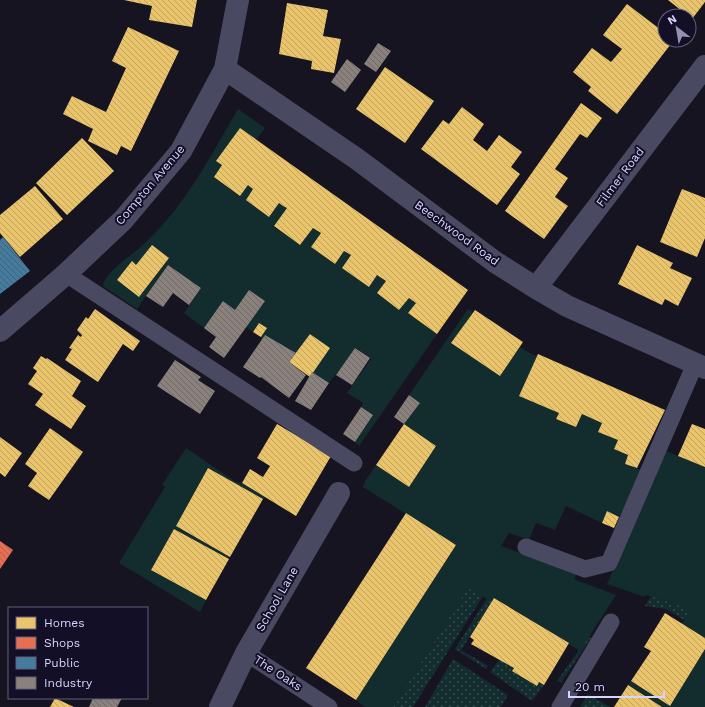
<svg xmlns="http://www.w3.org/2000/svg" width="705" height="707" viewBox="0 0 705 707" font-family="'Work Sans',sans-serif">
<defs>
<pattern id="grass-dots" width="8" height="8" patternUnits="userSpaceOnUse"><rect width="8" height="8" fill="#132c2d"/><path d="M2 2h.1M6 6h.1" fill="none" stroke="#354a4c" stroke-width="1.8" stroke-linecap="round"/></pattern>
<pattern id="homes-back-hatch" width="6" height="6" patternUnits="userSpaceOnUse"><rect width="6" height="6" fill="#e9c46a"/><path d="M-1 5l2 2M0 0l6 6M5-1l2 2" fill="none" stroke="#bfa362"/></pattern>
<pattern id="shops-back-hatch" width="6" height="6" patternUnits="userSpaceOnUse"><rect width="6" height="6" fill="#e76f51"/><path d="M-1 5l2 2M0 0l6 6M5-1l2 2" fill="none" stroke="#b56150"/></pattern>
<pattern id="public-back-hatch" width="6" height="6" patternUnits="userSpaceOnUse"><rect width="6" height="6" fill="#457b9d"/><path d="M-1 5l2 2M0 0l6 6M5-1l2 2" fill="none" stroke="#43637d"/></pattern>
<pattern id="industry-back-hatch" width="6" height="6" patternUnits="userSpaceOnUse"><rect width="6" height="6" fill="#8a817c"/><path d="M-1 5l2 2M0 0l6 6M5-1l2 2" fill="none" stroke="#706a6b"/></pattern>
</defs>
<rect width="100%" height="100%" fill="#161421"/>
<path fill="url(#grass-dots)" d="M468,587L483,596L413,707H393Z
M651,596L691,609L684,620L666,609L645,606Z
M487,598L492,602L461,650L488,666L486,669L455,649Z
M588,637L591,638L561,683L557,681Z
M453,659L508,695L501,707H425Z
M500,659L537,686L539,682L544,685L532,701L490,672Z
M588,694L610,707H580Z"/>
<path fill="#132c2d" d="M238,109L265,128L256,140L222,165L214,177L239,196L248,185L253,189L246,200L269,216L279,203L287,208L274,227L300,245L313,228L321,233L311,247L334,264L344,251L351,255L342,268L369,286L377,275L386,281L377,293L399,310L409,298L416,303L408,313L437,334L359,446L355,442L373,415L361,407L363,403L347,393L371,359L356,348L329,383L312,372L329,348L310,334L296,353L284,345L282,347L262,339L261,337L267,328L259,323L253,332L246,327L235,310L223,302L204,328L184,313L201,288L168,265L137,309L103,286C104,272 134,254 144,244C185,206 210,157 238,109Z
M468,309L473,312L452,344L500,376L520,347L535,356L538,354L519,396L559,413L556,419L576,427L582,414L602,423L598,432L618,440L614,449L628,455L625,464L641,470L619,517L607,511L602,523L566,506L555,530L536,523L529,540L509,533L501,546L577,573L574,579L616,595L580,651L495,598L492,602L468,588L393,707H365L356,700L456,545L363,487L365,481L376,465L409,487L436,446L404,424L420,403L409,395Z
M186,448L236,482L242,483L265,497L263,499L208,468L176,526L230,557L229,559L174,529L151,569L206,600L200,612L119,563L165,487L162,485Z
M666,451L705,467V638L682,624L690,609L651,596L645,595V597L607,584Z
M705,649V707H662L628,685L631,681L670,706Z"/>
<path fill="url(#homes-back-hatch)" d="M124,0H197L192,27L149,20L152,6Z
M668,0H705V2L692,19Z
M287,3L328,10L323,36L341,39L334,73L311,69L312,61L279,54Z
M627,4L665,33V40H674L617,114L588,91L591,87L573,72L592,48L611,62L622,49L603,35Z
M128,27L179,51L131,151L121,146L117,155L88,141L93,129L63,114L72,96L106,112L126,68L112,61Z
M385,67L434,101L405,143L356,109Z
M581,103L602,118L587,138L580,134L555,169L568,178L555,197L568,206L544,239L505,211Z
M462,107L484,124L473,140L487,151L499,135L522,152L511,167L520,174L497,205L421,149L443,120L449,124Z
M240,128L468,290L437,334L408,313L416,303L409,298L399,310L377,293L386,281L377,275L369,287L342,268L351,255L344,251L335,264L311,247L321,233L313,228L300,245L274,226L287,208L283,206L279,203L269,217L246,200L253,189L249,186L248,185L240,196L214,177L222,165L216,161Z
M82,138L114,171L67,215L36,183Z
M35,186L63,219L20,257L0,233V215Z
M682,189L705,198V238L697,257L660,242Z
M152,245L169,258L139,297L117,280L132,261L136,265Z
M637,245L673,263L670,268L692,278L678,306L665,299L662,305L618,284Z
M95,309L140,341L133,351L123,344L98,382L65,360L72,349L69,348L78,335L81,337L82,335L77,330L86,317L88,319Z
M475,310L523,342L500,376L451,343Z
M259,323L267,328L261,337L253,332Z
M310,334L330,348L310,377L289,362Z
M538,354L665,410L637,468L625,464L628,455L614,449L618,440L598,432L602,423L582,414L576,427L556,419L559,413L519,396Z
M41,356L46,359L47,358L81,381L72,396L86,406L71,429L35,405L43,394L28,384L37,371L33,368Z
M277,424L331,456L296,516L242,483L250,469L263,477L270,466L257,458Z
M404,424L436,446L409,487L376,465Z
M692,424L705,429V467L678,456Z
M50,428L83,452L49,500L28,486L37,473L25,464Z
M0,437L22,453L5,477L0,473Z
M208,468L263,499L230,557L176,526Z
M607,511L619,517L614,528L602,523Z
M406,513L456,545L356,700L306,668Z
M174,529L229,559L206,600L151,570Z
M494,598L569,643L544,685L539,682L537,686L512,671L514,668L471,644L474,640L470,637Z
M665,613L705,638V649L670,706L631,681L651,651L644,647Z
M628,685L662,707H614Z
M55,698L74,707H50Z"/>
<path fill="url(#shops-back-hatch)" d="M0,541L13,550L0,569Z"/>
<path fill="url(#public-back-hatch)" d="M3,237L30,271L0,294V240Z"/>
<path fill="url(#industry-back-hatch)" d="M378,43L391,51L376,72L364,64Z
M347,59L361,70L345,92L331,82Z
M168,265L201,288L189,305L173,293L163,307L146,296Z
M249,290L265,301L224,358L209,347L216,337L204,328L223,301L235,310Z
M265,335L296,353L289,362L306,375L289,398L261,377L260,378L243,367Z
M355,348L370,358L352,385L336,375Z
M175,360L201,377L198,380L215,391L200,414L157,386Z
M312,372L329,383L311,410L295,401Z
M409,395L420,403L404,424L394,417Z
M361,407L373,415L355,442L343,434Z
M93,698H122L117,707H89Z"/>
<g fill="none" stroke-linecap="round" stroke-linejoin="round">
<path stroke="#4a4962" stroke-width="17" d="M66,274L354,463
M526,547L585,569L609,563L695,364
M246,653L329,707
M560,707L611,622"/>
<path stroke="#4a4962" stroke-width="22" d="M225,69L357,159L495,262L536,288L567,306L705,368
M536,288L705,66
M0,331L66,274L123,220L181,151L225,69L238,0
M220,707L246,653L339,493"/>
</g>
<g text-anchor="middle" stroke-width="4" stroke-linejoin="round" paint-order="stroke">
<g font-size="12" fill="#d9d4ff" stroke="#130f26">
<text transform="translate(620 177) rotate(-53)" y="4">Filmer Road</text>
<text transform="translate(150 185) rotate(-50)" y="4">Compton Avenue</text>
<text transform="translate(457 233) rotate(36)" y="4">Beechwood Road</text>
<text transform="translate(277 599) rotate(-60)" y="4">School Lane</text>
<text transform="translate(278 673) rotate(33)" y="4">The Oaks</text>
</g>
</g>
<rect x="8" y="607" width="140" height="92" fill="#130f26" stroke="#625e7d"/>
<rect x="16" y="617" width="20" height="12" fill="#e9c46a" stroke="#625e7d"/>
<text x="44" y="627" font-size="12" fill="#d9d4ff">Homes</text>
<rect x="16" y="637" width="20" height="12" fill="#e76f51" stroke="#625e7d"/>
<text x="44" y="647" font-size="12" fill="#d9d4ff">Shops</text>
<rect x="16" y="657" width="20" height="12" fill="#457b9d" stroke="#625e7d"/>
<text x="44" y="667" font-size="12" fill="#d9d4ff">Public</text>
<rect x="16" y="677" width="20" height="12" fill="#8a817c" stroke="#625e7d"/>
<text x="44" y="687" font-size="12" fill="#d9d4ff">Industry</text>
<g transform="translate(677 28) rotate(329)"><circle r="19" fill="#130f26" stroke="#625e7d"/>
<path d="M0-3L7 15L0 10L-7 15Z" fill="#9591b1"/>
<text y="-6" font-size="11" font-weight="bold" text-anchor="middle" fill="#d9d4ff">N</text>
</g>
<path d="M569 691v6h95v-6" fill="none" stroke="#d9d4ff" stroke-width="2"/>
<text x="575" y="691" font-size="12" fill="#d9d4ff" stroke="#130f26" stroke-width="3" paint-order="stroke">20 m</text>
</svg>
